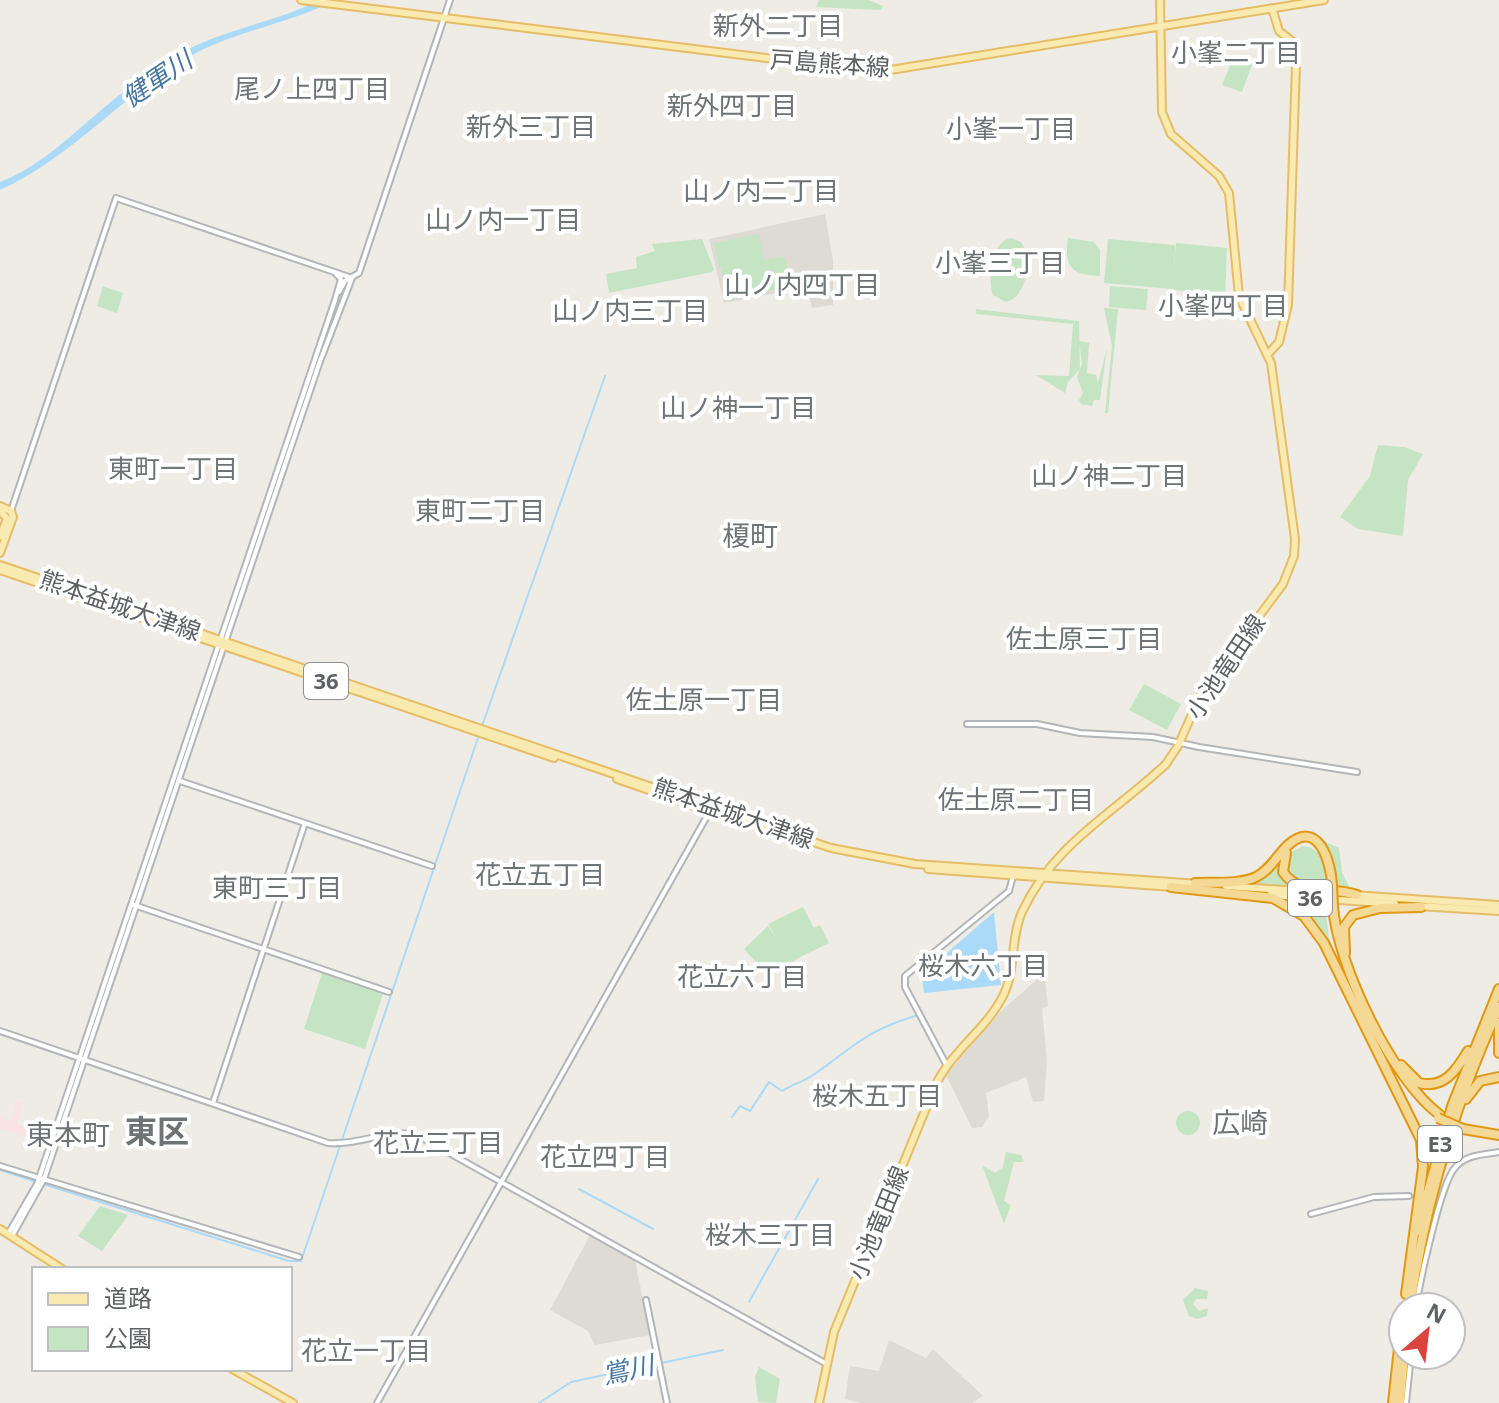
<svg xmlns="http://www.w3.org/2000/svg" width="1499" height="1403" viewBox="0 0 1499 1403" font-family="'Open Sans','Noto Sans JP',sans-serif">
<rect width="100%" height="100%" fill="#eeece5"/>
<path fill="#dedbd4" d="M825,214L833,260V305L812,308L810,299L793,300L792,290L724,303L709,239Z
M1041,976L1045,979L1048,1006L1042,1009L1047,1061L1044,1101L1033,1102L1026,1077L986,1093L989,1117L982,1127L972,1128L946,1075L1000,1012Z
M590,1235L635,1260L650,1335L595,1345L588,1331L550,1310Z
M889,1340L926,1358L933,1349L983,1396L972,1403H861L845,1399L850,1366L879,1371Z"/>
<path fill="#f9e4e3" d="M17,1101L24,1103L17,1124L32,1129L29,1138L0,1128V1117L10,1120Z"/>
<path fill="#c5e4c4" d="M819,0H869L883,6L881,10L816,7Z
M1233,58L1254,59L1242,92L1222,85Z
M759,234L764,260L784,256L792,285L728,301L721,269L738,265L719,268L714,243Z
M1011,238L1021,242C1033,257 1027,298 1006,302L993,295C987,277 991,242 1011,238Z
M1068,238L1094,242L1100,250V276C1071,275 1064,267 1068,238Z
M702,239L714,269L712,272L609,293L606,274L637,268L636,257L655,251L652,244Z
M1108,239L1175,245L1174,268L1176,243L1227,248L1225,300L1172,289L1104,283Z
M103,286L123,293L117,313L97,306Z
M1110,286L1148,289L1146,310L1109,307Z
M1104,308L1118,309L1108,413H1105L1112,346Z
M976,309L1079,321L1080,369L1068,382L1065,393L1036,375L1069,376L1073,324L976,314Z
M1079,341L1089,343L1087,373L1096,375L1098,383L1107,348L1100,400H1094L1092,406L1081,404L1079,400L1083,393L1077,377L1082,364Z
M1378,445L1404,447L1423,454L1408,480L1403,536L1358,529L1340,517L1370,476Z
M1144,684L1181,704L1167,730L1129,710Z
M1314,837L1339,848L1342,872L1350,889L1334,888C1334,866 1334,850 1314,837Z
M1303,846C1325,849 1324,868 1325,887C1300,885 1282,881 1289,853Z
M1284,852L1281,863L1294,888L1247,884Z
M1276,897L1324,900L1329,937L1338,965L1305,914Z
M803,907L814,928L820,925L829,943L798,958L782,970L775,962L765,972L744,949L768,926L778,941L768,924Z
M322,973L383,994L365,1049L304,1029Z
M1176 1123a12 12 0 1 1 24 0a12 12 0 1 1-24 0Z
M1006,1152L1021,1155L1024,1162H1014L1004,1201L1011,1205L1004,1224L982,1165L995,1173L1003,1167Z
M100,1206L128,1215L102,1251L78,1236Z
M1195,1288L1208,1291L1207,1299H1196L1193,1304L1199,1311L1208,1308L1207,1316L1197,1319L1189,1316L1183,1300Z
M759,1367L780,1379L776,1403L758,1402L755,1377Z"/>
<path fill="#abdaf8" d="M320,0H336C289,24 234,31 189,57C121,96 71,158 0,190V182C39,167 68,138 99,112C123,91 150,71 178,55C222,29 274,23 320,0Z
M994,912L1001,985L924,993L922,979L926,971Z"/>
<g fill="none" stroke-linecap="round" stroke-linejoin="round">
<path stroke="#abdaf8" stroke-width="2" d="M482,726L605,376
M732,1117L740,1106L750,1111L769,1082L782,1091C793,1084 806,1081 816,1073C854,1046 868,1030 915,1016
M0,1170L37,1182
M43,1184L289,1261H301L479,735
M579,1189L653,1229
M749,1302L818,1179
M539,1403L571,1382L723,1350"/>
<defs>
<path id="minor" d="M339,292L345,281L359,273L450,0
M11,511L116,198L352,278
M967,724H1037L1080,733L1153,737L1199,747L1357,772
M180,781L432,866
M134,905L389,992
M0,1031L328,1143C357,1146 390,1128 417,1135L825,1363
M946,1064L905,987V976L1009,891L1013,876
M213,1103L305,823
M0,1166L299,1257
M1311,1214L1374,1197L1409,1196
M8,1234L37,1184L335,300L341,279L336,274
M12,1236L44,1179L319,364L352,278
M646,1300L667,1403
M1416,1307C1420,1281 1440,1187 1454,1169C1465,1154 1483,1155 1499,1152
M377,1403L711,809
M1406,1403L1411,1355"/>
<path id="major" d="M301,0L878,72L1324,0
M1267,355L1279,342L1288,305L1296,64L1293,42L1279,31L1272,8
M0,506L11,511L13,517L0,553
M0,510L7,519L0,536
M0,565L831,848L915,864L1199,884
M0,570L554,758
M617,779L712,812
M928,869L1172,887
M1226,886L1311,892
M1270,895L1395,904
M1354,895L1499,905
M1418,906L1499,911
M0,1229L62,1269
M232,1369L293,1403
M819,1403L834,1332L936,1084C954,1049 987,1028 1003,996C1016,971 1010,939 1022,912C1054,843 1113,814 1166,764L1178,746L1201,694L1283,584L1294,556L1295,539L1271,363L1239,296L1229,193L1219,176L1171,134L1162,112L1160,0"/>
<path id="highway" d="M1286,853L1283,872C1300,897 1332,886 1357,895
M1195,883C1213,882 1239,885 1256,877C1270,870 1276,857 1287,846C1318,817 1331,862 1332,885
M1171,887L1273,898L1304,916L1324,943L1421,1140L1423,1167L1406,1294
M1333,906C1337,965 1393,1081 1440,1115
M1345,953L1344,927L1353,915L1380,908L1421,907
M1499,1023V1053
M1401,1065L1419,1083C1444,1089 1456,1071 1468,1051
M1466,1099L1480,1081L1499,1077
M1463,1129L1499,1135
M1417,1231L1452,1106L1499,989
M1410,1307C1425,1204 1456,1101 1499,1007
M1393,1403L1403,1311
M1400,1403L1404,1355"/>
</defs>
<use href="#minor" stroke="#b2b6b9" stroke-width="8"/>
<use href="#major" stroke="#e6bd66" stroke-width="10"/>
<use href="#highway" stroke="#e19813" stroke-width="12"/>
<use href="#minor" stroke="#fff" stroke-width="4"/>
<use href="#major" stroke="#f8eab0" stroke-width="6"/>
<use href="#highway" stroke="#f4d896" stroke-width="8"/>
<defs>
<path id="highway-bridge" d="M1332,885L1333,906
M1438,1118L1463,1129"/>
</defs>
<use href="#highway-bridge" stroke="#e19813" stroke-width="12" stroke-linecap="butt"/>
<use href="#highway-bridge" stroke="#f4d896" stroke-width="8"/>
</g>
<g text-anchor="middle" stroke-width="8" stroke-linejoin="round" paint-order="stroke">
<g fill="#fff" stroke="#8e9092" stroke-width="2">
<rect x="304" y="663" width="44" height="36" rx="6"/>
<rect x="1288" y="880" width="44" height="36" rx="6"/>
<rect x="1418" y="1126" width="44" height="36" rx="6"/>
</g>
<g font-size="22" font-weight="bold" fill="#5d6164">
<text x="326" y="689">36</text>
<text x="1310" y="906">36</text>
<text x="1440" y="1152">E3</text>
</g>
<g font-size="24" fill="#5d6164" stroke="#fff">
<text transform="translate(830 64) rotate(4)" y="8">戸島熊本線</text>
<text transform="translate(120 606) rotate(19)" y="8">熊本益城大津線</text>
<text transform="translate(1226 667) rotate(-56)" y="8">小池竜田線</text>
<text transform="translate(733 814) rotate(19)" y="8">熊本益城大津線</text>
<text transform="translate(879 1223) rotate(-68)" y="8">小池竜田線</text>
</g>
<g font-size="26" fill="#6e7376" stroke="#fff">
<text x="778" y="35">新外二丁目</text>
<text x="1236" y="62">小峯二丁目</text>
<text x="312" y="98">尾ノ上四丁目</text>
<text x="732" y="115">新外四丁目</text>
<text x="531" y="136">新外三丁目</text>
<text x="1011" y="138">小峯一丁目</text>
<text x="761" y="200">山ノ内二丁目</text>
<text x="503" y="229">山ノ内一丁目</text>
<text x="1000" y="272">小峯三丁目</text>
<text x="802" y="294">山ノ内四丁目</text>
<text x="1223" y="315">小峯四丁目</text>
<text x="630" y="320">山ノ内三丁目</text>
<text x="738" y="417">山ノ神一丁目</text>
<text x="173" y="478">東町一丁目</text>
<text x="1109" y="485">山ノ神二丁目</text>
<text x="480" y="520">東町二丁目</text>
<text x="1084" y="648">佐土原三丁目</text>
<text x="704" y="709">佐土原一丁目</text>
<text x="1016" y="809">佐土原二丁目</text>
<text x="540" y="884">花立五丁目</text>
<text x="277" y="897">東町三丁目</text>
<text x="983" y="975">桜木六丁目</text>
<text x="742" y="986">花立六丁目</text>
<text x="877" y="1105">桜木五丁目</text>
<text x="438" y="1152">花立三丁目</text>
<text x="605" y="1166">花立四丁目</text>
<text x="770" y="1244">桜木三丁目</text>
<text x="366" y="1360">花立一丁目</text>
</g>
<g font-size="26" font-style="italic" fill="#4676a1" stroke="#fff">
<text transform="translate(157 79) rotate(-34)" y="9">健軍川</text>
<text transform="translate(628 1370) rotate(-12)" y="9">鴬川</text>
</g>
<g font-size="28" fill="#6e7376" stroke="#fff">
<text x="750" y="546">榎町</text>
<text x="1240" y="1133">広崎</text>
<text x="68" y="1145">東本町</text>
</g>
<g font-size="32" font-weight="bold" fill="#6e7376" stroke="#fff">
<text x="157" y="1143">東区</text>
</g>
</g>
<rect x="32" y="1267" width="260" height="104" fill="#ffffff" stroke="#bec0c1" stroke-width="2"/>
<rect x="48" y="1293" width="40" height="12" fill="#f8eab0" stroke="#bec0c1" stroke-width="2"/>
<text x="104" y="1307" font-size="24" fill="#5d6164">道路</text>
<rect x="48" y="1327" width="40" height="24" fill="#c5e4c4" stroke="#bec0c1" stroke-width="2"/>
<text x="104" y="1347" font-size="24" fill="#5d6164">公園</text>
<g transform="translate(1427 1331) rotate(28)"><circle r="38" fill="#ffffff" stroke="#bec0c1" stroke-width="2"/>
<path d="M0-6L14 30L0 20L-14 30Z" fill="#db443e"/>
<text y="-12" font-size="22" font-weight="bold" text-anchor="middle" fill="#5d6164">N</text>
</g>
</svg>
